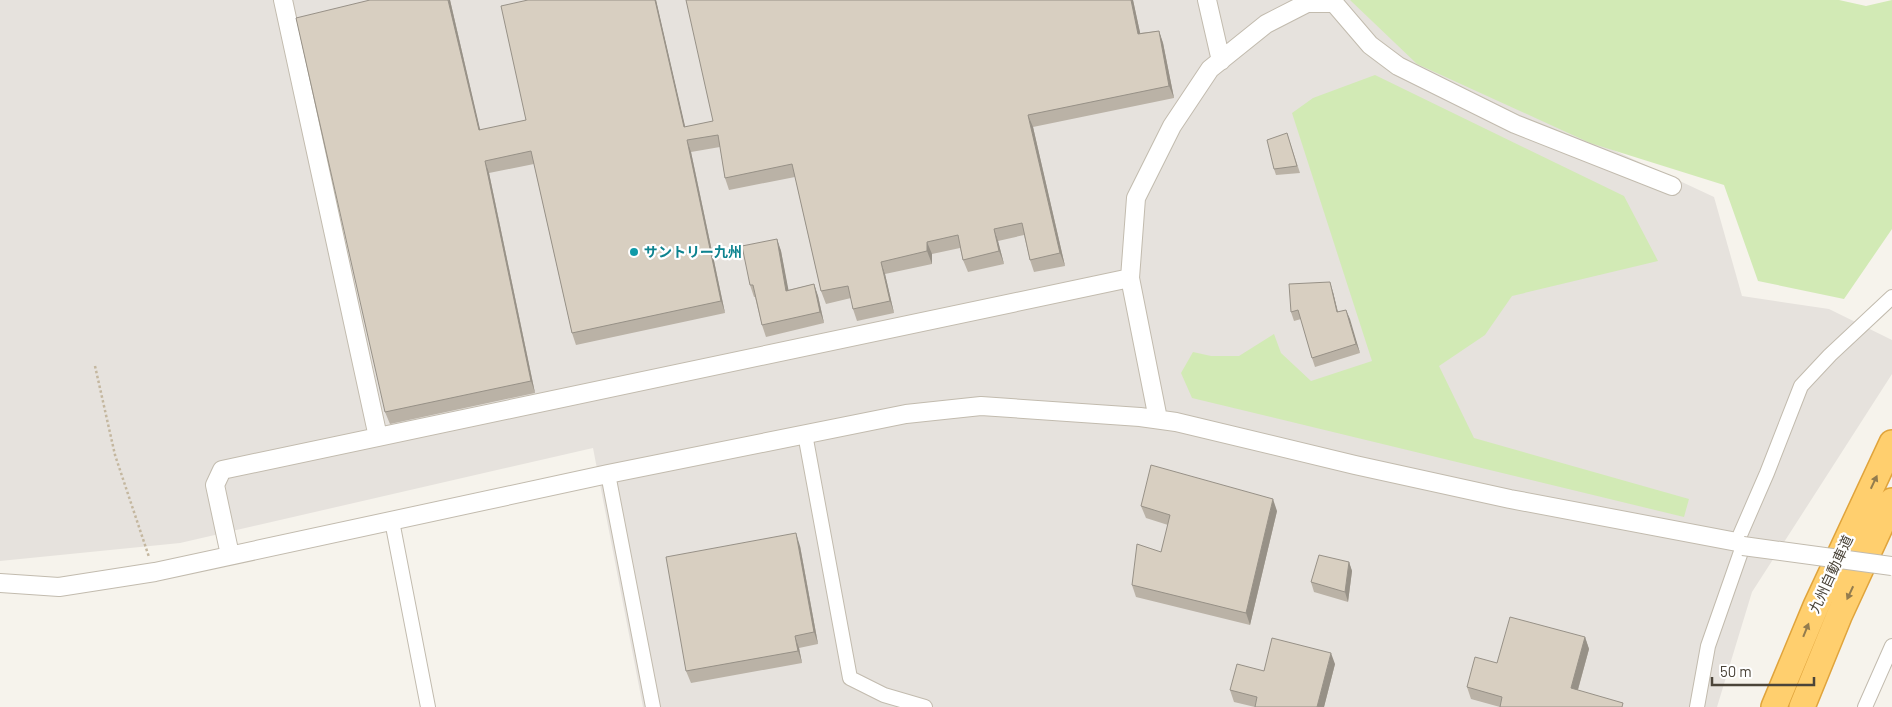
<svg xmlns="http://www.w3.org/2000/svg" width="1892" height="707" viewBox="0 0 1892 707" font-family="Barlow,'Noto Sans JP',sans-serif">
<rect width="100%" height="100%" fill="#f6f3ec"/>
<path fill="#e6e2dd" d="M0,0H1367L1560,125L1714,197L1742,296L1829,309L1892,340V374L1752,592L1717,707H643L593,448L180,543L0,561Z"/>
<path fill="#d2eab5" d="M1350,0H1839L1866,6L1892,0V229L1844,299L1758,281L1724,185L1590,143L1417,64Z
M1375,75L1624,196L1658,261L1512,296L1485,335L1439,366L1474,438L1689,499L1684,517L1192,398L1181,373L1193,352L1211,356H1239L1274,334L1281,353L1311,381L1372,361L1292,113L1313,98Z"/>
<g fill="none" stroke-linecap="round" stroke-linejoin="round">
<defs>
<path id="minor" d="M805,434L850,678L884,695L925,707
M608,474L653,707
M392,521L428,707
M1737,542L1767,473L1801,386L1830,355L1892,297
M1697,707L1708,646L1743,546
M1865,707L1892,646"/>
<path id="tertiary" d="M283,0L378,437
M1207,0L1221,61
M1158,419L1130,278L1136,198L1172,126L1210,69L1266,24L1307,3H1334L1370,45L1398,66L1515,124L1672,186
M230,555L215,485L222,470L1130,278
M0,583L59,587L155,572L608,474L906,414L981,406L1140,417L1176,422L1355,465L1510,499L1737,542L1743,546"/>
<path id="motorway" d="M1774,707L1816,606L1892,443
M1802,707L1839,616L1892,501"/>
</defs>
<use href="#minor" stroke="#c2bbae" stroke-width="16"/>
<use href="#tertiary" stroke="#c2bbae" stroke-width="20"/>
<use href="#motorway" stroke="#e0a43c" stroke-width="28"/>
<path stroke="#c4b79f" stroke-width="2.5" stroke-dasharray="2.5 2.5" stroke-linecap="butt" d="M95,366L115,455L149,557"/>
<use href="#minor" stroke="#fff" stroke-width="14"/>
<use href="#tertiary" stroke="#fff" stroke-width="18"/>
<use href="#motorway" stroke="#ffcf6e" stroke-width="25"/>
<defs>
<path id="tertiary-bridge" d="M1743,546L1892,566"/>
</defs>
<use href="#tertiary-bridge" stroke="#c2bbae" stroke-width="20" stroke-linecap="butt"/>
<use href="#tertiary-bridge" stroke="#fff" stroke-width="18"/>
</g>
<path fill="#bab2a6" d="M450,0L480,130L526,120L528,0H656L685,127L713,121L1133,0L1140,33L1159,31L1163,43L1174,98L1033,127L1065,266L1034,272L1030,260L1024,235L998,241L1004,264L968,272L963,260L960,248L932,254V264L885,274L894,313L857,321L853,309L851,298L826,304L821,291L795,177L729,190L725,178L720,147L691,152L725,313L576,345L572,333L534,164L489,173L535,393L390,424L385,412Z
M1287,133L1300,173L1276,175L1274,169Z
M777,239L781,251L788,290L814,284L818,296L824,323L766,337L762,325L755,297H754L750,285Z
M1333,292L1338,312L1346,310L1360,353L1315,367L1312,358L1301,319L1294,321L1291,312Z
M1141,506L1277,511L1250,625L1136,597L1132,585L1161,552L1168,525L1146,518Z
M800,546L818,644L799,648L802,663L691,683L686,671Z
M1349,562L1352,571L1348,602L1314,592L1311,582Z
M1585,637L1589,649L1578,690L1500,707L1471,699L1467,687L1497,663Z
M1335,664L1324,707H1255L1234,702L1230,690L1264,671Z"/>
<path fill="#979187" d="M448,0H450L483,142L479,130Z
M655,0H656L688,139L684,127Z
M1131,0H1133L1143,46L1138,34Z
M1159,31L1163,43L1174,98L1169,86Z
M1028,115L1033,127L1065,266L1060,253Z
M687,140L691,152L725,313L721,301Z
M485,161L489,173L535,393L531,381Z
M994,229L998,241L1004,264L999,251Z
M777,239L781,251L791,303L786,291Z
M927,242L932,254V264L927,251Z
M881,262L885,274L894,313L890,301Z
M1330,282L1333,292L1340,321L1337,312Z
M814,284L818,296L824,323L820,312Z
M1346,310L1350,319L1360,353L1356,344Z
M1273,499L1277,511L1250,625L1246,613Z
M796,533L800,546L818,644L814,632Z
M1349,562L1352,571L1348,602L1345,592Z
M795,636L799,648L802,663L798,651Z
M1585,637L1589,649L1575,700L1571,688Z
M1331,653L1335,664L1324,707H1317Z"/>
<path fill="#d8cfc1" stroke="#979187" d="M370,0H448L479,130L526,120L501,6L528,0H655L684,127L713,121L686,0H1131L1138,34L1159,31L1169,86L1028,115L1060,253L1030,260L1022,223L994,229L999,251L963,260L958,235L927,242V251L881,262L890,301L853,309L848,286L821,291L792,164L725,178L718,135L687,140L721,301L572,333L531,151L485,161L531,381L385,412L296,18Z
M1287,133L1297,166L1274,169L1267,140Z
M777,239L786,291L814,284L820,312L762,325L753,285H750L742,246Z
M1330,282L1337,312L1346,310L1356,344L1312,358L1298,310L1291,312L1289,284Z
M1151,465L1273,499L1246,613L1132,585L1137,544L1161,552L1170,515L1141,506Z
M796,533L814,632L795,636L798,651L686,671L666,557Z
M1319,555L1349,562L1345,592L1311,582Z
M1510,617L1585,637L1571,688L1623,703L1622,707H1500L1502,697L1467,687L1475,657L1497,663Z
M1272,638L1331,653L1317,707H1255L1257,697L1230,690L1237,664L1264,671Z"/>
<defs><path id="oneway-solid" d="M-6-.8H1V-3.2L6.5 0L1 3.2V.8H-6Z" transform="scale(1.25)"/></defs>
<g fill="#937c4e">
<use href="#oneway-solid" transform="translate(1874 482) rotate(-65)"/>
<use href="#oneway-solid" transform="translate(1850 593) rotate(115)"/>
<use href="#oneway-solid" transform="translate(1806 630) rotate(-68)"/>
</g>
<circle fill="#0f9aa8" stroke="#fff" stroke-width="2" cx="634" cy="252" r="5"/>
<g text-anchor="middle" stroke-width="4.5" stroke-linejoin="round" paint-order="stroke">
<g font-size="14" font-weight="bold" fill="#0d838f" stroke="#fff" text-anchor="start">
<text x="644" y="257">サントリー九州</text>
</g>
<g font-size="14" fill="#4b4439" stroke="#fff">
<text transform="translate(1831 574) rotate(-65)" y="5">九州自動車道</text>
</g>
</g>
<path d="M1712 677v8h102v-8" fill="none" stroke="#4b4439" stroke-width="2.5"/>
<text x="1720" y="677" font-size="15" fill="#4b4439" stroke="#ffffff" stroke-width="4" paint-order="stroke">50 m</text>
</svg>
